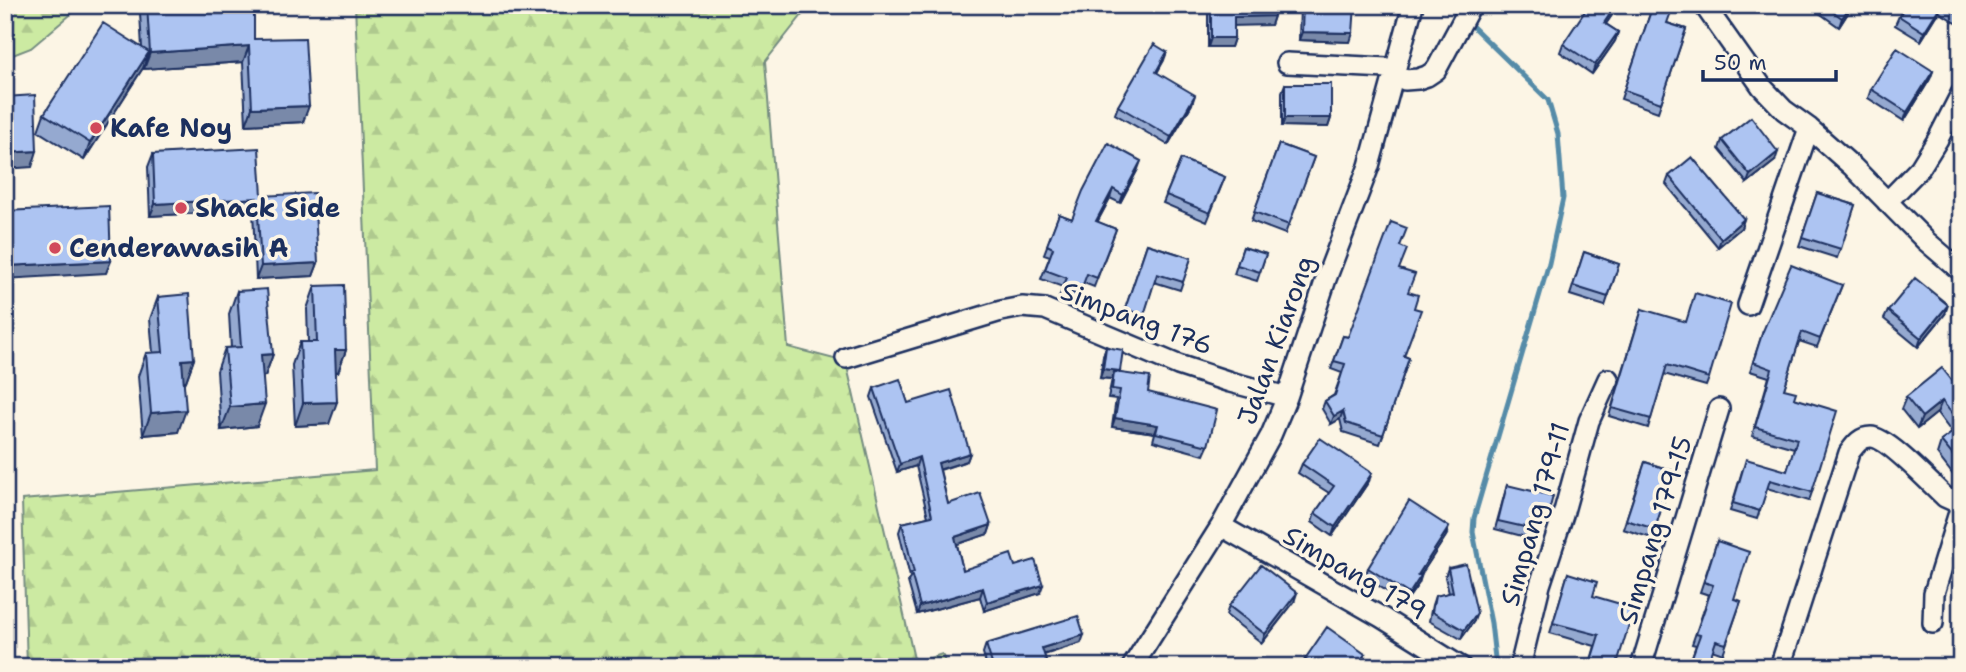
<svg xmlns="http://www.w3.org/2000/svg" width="1966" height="672" viewBox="0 0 1966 672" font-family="'Shantell Sans',sans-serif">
<defs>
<pattern id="forest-firs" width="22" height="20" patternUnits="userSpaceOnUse" patternTransform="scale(1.75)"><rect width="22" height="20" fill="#cceaa2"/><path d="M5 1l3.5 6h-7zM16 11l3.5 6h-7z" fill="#afc98e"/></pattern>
</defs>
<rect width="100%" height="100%" fill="#fcf5e5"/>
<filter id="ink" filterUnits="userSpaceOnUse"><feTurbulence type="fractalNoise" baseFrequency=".0143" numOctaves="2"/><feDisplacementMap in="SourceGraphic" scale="14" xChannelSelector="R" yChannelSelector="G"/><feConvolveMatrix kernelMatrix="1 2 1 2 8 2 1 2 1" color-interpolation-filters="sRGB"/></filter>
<g filter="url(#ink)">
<path fill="url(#forest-firs)" stroke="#748c80" stroke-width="2" d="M5,5H82L31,48L5,58Z
M355,5H810L765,62L788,347L846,362L915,663L942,654L947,667H27L22,500L375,470Z"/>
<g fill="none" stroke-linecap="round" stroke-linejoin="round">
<path stroke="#558ba8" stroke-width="5" d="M1471,25L1548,100L1558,134L1563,198L1549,263L1474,518L1473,532L1491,623L1496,667"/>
<defs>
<path id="street" d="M1704,5L1762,87L1784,110L1809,128L1853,167L1926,241L1961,271
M1287,63L1387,68L1405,80L1418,79L1427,76L1436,70L1471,5
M1887,202L1920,168L1938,139L1961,94
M1748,305L1809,128
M846,358L1001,311L1022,307L1045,309L1178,365L1230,382L1287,397
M1221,526L1381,617L1461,667
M1933,623L1934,593L1961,506
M1132,667L1221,526L1271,435L1287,397L1326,279L1369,166L1413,5
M1520,667L1540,585L1563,515L1589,421L1608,379
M1641,667L1719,409
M1780,667L1849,453C1855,445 1860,437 1871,437C1887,437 1931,484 1945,497L1954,501L1961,500"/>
</defs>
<use href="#street" stroke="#1b2f5e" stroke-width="24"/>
<use href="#street" stroke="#fcf5e5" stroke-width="19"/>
</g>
<path fill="#95a9d0" stroke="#1b2f5e" stroke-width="2" d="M143,5H254V39L303,122L246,125L243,62L144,69V66L84,160L38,131L44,114L142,48L140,13Z
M1208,5H1274V16L1271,25H1234V38L1231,47H1208Z
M1300,5H1355L1350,42L1299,40Z
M1619,5L1606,24L1618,32L1615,41L1592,74L1560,52L1563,44Z
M1653,5L1667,23L1686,29L1658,112L1621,99Z
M1808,5H1853L1839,27Z
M1906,5H1961V26L1939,12L1921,41L1895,25L1899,16Z
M1164,60L1157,73L1192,104L1168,145L1115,114L1118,106Z
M1933,71L1930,79L1904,121L1868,98L1871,89Z
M1285,84L1331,118L1328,127L1282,126V92Z
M1722,140L1775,161L1747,183L1719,149Z
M1279,144L1314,157L1285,234L1251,221Z
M153,154L262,196L318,263L313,276L256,279L253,210L150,216L148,167Z
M1181,159L1225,177L1207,222L1163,203Z
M1138,169L1120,203L1110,198L1097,222L1116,229L1094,287L1084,283L1076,304L1059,298L1063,287L1041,279L1050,256L1044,254L1059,214L1072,219Z
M1669,176L1744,219L1741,228L1718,247L1666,184Z
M1817,193L1855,205L1837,258L1799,246Z
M1147,244L1191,258L1180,290L1154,282L1141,323L1122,318Z
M1400,246L1399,269L1414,308L1404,356L1409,358L1380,444L1343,432L1340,419L1331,424L1322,409L1325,401L1334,395L1342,373L1331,369L1343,336L1348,337Z
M1243,247L1266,254L1257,281L1234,274Z
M1584,252L1619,264L1605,306L1570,295Z
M1842,285L1817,347L1799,341L1784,389L1794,398L1812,492L1809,501L1767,488L1757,519L1730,511L1743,468L1787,471L1794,448L1752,436L1769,377L1750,371L1763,331Z
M315,286L346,350L338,372H336L329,424L295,426L292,365L300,342H308L307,309Z
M237,291L273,354L265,376H263L257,426L221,430L217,371L225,348H231L229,314Z
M158,297L194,359L186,381L184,382L178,432L143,435L138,376L146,353H153L150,319Z
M1642,309L1709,378L1706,386L1664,374L1648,428L1609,416Z
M1888,311L1945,314L1918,347L1884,319Z
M1106,347L1119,373L1148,392L1208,446L1204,455L1153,441L1155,433L1112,427L1116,399L1108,398L1112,379L1100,378L1103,356Z
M874,388L908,403L970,453L967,461L940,470L948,504L991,525L988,534L957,544L963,570L1015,566L1040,593L984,611L980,597L917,614L908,582L910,577L899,532L902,523L928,517L916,466L897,472L871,397Z
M1961,392V470L1954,476L1937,454L1941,441L1952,433L1937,413L1917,429L1901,409L1906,397Z
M1645,462L1673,471L1652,538L1623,529Z
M1302,464L1369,481L1332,536L1312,522L1315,513L1329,493L1298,473Z
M1507,485L1549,511L1546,520L1532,516L1526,537L1495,529Z
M1446,536L1421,574L1419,583L1405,603L1365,577L1368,568Z
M1717,541L1734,599L1741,601L1723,654L1712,650L1689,665L1696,645L1692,644L1709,595L1700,592Z
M1448,568L1474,621L1461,639L1429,621L1432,605L1435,596L1449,593L1445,577Z
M1568,573L1593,596L1616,667H1589L1595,646L1550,633Z
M1294,602L1262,643L1226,615L1229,606Z
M1081,643L1044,655L1048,667H987L983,653L986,644Z
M1365,654L1359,667H1302L1305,659Z"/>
<path fill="#7989a9" stroke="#1b2f5e" stroke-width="2" d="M1616,5H1619L1601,31L1604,23Z
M1851,5H1853L1839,27L1842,18Z
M1942,5L1939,12L1921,41L1924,32Z
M1274,16L1271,25L1231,26L1234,17Z
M1302,32L1353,33L1350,42L1299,40Z
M1618,32L1615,41L1592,74L1595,65Z
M1211,38H1234L1231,47H1208Z
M249,46L243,62L144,69L150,53Z
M149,52L143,68L84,160L90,143Z
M1167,52L1164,60L1152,80L1156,72Z
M1933,71L1930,79L1904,121L1907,112Z
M1195,95L1192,104L1168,145L1171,137Z
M309,106L303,122L246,125L252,108Z
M1285,118H1331L1328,127L1282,126Z
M37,151L32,167L5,169V153Z
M1778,152L1775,161L1747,183L1750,175Z
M1141,161L1138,169L1120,203L1123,195Z
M1113,189L1110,198L1093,230L1096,221Z
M257,198L253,210L150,216L155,204Z
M1744,219L1741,228L1718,247L1721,239Z
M111,261L106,273L5,279V266Z
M318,263L313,276L256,279L261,266Z
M1948,305L1945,314L1918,347L1921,338Z
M335,350H346L338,372L327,373Z
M273,354L265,376L253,377L261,355Z
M194,359L186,381L174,382L182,360Z
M1103,369L1120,371L1116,380L1114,372L1112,379L1100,378Z
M1942,401L1937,413L1917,429L1922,417Z
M337,402L329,424L295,426L303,403Z
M265,404L257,426L221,430L230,407Z
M186,410L178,432L143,435L151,413Z
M1343,411L1340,419L1331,424L1334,416Z
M1115,418L1158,425L1155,433L1112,427Z
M970,453L967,461L935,471L938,463Z
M919,457L916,466L897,472L900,464Z
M1961,461V470L1954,476L1959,463Z
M1372,473L1369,481L1332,536L1335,527Z
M991,525L988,534L952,546L955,537Z
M1449,527L1446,536L1415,584L1418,575Z
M1422,574L1419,583L1405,603L1409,594Z
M1043,585L1040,593L984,611L987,602Z
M983,588L980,597L917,614L920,606Z
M1297,593L1294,602L1262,643L1265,634Z
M1477,613L1474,621L1461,639L1464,630Z
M1084,635L1081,643L1039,656L1042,648Z
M1365,654L1362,663L1359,667H1356Z"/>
<path fill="#adc4f2" stroke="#1b2f5e" stroke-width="2" d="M147,5H254V39L305,38L309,106L252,108L249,46L150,53Z
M1211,5H1274V16L1234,17V38H1211Z
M1303,5H1355L1353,33L1302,32Z
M1589,5H1616L1604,23L1618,32L1595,65L1563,44Z
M1653,5H1661L1672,9L1667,23L1686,29L1661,103L1624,90Z
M1824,5H1851L1842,18Z
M1906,5H1941L1924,32L1899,16Z
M1945,5H1961V16Z
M103,23L149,52L90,143L44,114Z
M1154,44L1167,52L1156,72L1195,95L1171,137L1118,106Z
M1897,48L1933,71L1907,112L1871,89Z
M1285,84H1331V118H1285Z
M35,95L37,151L5,153V97Z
M1751,117L1778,152L1750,175L1722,140Z
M1108,143L1141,161L1123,195L1113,189L1096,221L1116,229L1097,278L1087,274L1079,295L1062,289L1067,278L1045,270L1053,248L1047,245L1059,214L1072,219L1083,191Z
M1279,144L1314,157L1289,225L1254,212Z
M259,148L262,196L314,193L318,263L261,266L257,198L155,204L153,154Z
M1692,157L1744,219L1721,239L1669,176Z
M1181,159L1225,177L1210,213L1166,195Z
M1817,193L1855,205L1841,249L1802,237Z
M109,206L111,261L5,266V211Z
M1391,222L1407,228L1400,246L1407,249L1399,269L1415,274L1408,292L1418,295L1414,308L1421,310L1404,356L1409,358L1383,435L1346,423L1343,411L1334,416L1325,401L1335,395L1345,364L1334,361L1343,336L1348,337Z
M1147,244L1191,258L1183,282L1157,274L1144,315L1125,309Z
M1243,247L1266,254L1260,272L1237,265Z
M1584,252L1619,264L1608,297L1573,286Z
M1791,265L1842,285L1820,339L1802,332L1784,389L1796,392L1794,398L1837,411L1812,492L1770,480L1760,511L1733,503L1746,459L1787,471L1797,439L1755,427L1772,369L1753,362L1763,331Z
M1915,278L1948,305L1921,338L1888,311Z
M344,285L346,350H335L337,402L303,403L300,342H317L315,286Z
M267,289L273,354L261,355L265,404L230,407L225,348L241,347L237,291Z
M1695,293L1731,304L1709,378L1667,365L1651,419L1612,408L1642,309L1686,322Z
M189,294L194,359L182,360L186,410L151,413L146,353L163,352L158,297Z
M1106,347L1123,350L1120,371L1103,369Z
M1942,368L1961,392V425L1942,401L1922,417L1906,397Z
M1114,372L1150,377L1148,392L1217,410L1208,446L1156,433L1158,425L1115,418L1120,390L1112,389Z
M900,379L908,403L951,390L970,453L938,463L948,504L980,493L991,525L955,537L963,570L1011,554L1015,566L1035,560L1043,585L987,602L983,588L920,606L911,573H914L902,523L932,516L919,457L900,464L874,388Z
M1961,426V461L1959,463L1941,441Z
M1320,438L1372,473L1335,527L1315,513L1334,486L1302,464Z
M1645,462L1673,471L1655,529L1626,520Z
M1507,485L1553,496L1549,511L1534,507L1529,528L1498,521Z
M1409,501L1449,527L1418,575L1422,574L1409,594L1368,568Z
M1717,541L1749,552L1734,599L1741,601L1726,644L1716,641L1707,667H1687L1688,665H1689L1700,635L1696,634L1713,585L1704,582Z
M1466,564L1477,613L1464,630L1432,612L1435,596L1453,592L1448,568Z
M1261,565L1297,593L1265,634L1229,606Z
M1568,573L1597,582L1593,596L1634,608L1616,667H1589L1599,635L1553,623Z
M1078,616L1084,635L1042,648L1048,667H993L986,644Z
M1327,627L1365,654L1356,667H1316L1305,659Z
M1954,664H1961V667H1954Z"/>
</g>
<g fill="#d1495b" stroke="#fcf5e5" stroke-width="2.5">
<circle cx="96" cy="128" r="7"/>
<circle cx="181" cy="208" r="7"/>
<circle cx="55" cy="248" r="7"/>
</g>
<g text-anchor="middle" stroke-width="7" stroke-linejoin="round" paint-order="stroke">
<g font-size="26" font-weight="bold" fill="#1b2f5e" stroke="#fcf5e5" text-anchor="start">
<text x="110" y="137">Kafe Noy</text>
<text x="195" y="217">Shack Side</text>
<text x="69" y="257">Cenderawasih A</text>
</g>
<g font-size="26" fill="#1b2f5e" stroke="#fcf5e5">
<text transform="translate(1137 318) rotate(21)" y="9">Simpang 176</text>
<text transform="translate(1276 340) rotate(-70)" y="9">Jalan Kiarong</text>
<text transform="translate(1535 514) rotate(-74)" y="9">Simpang 179-11</text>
<text transform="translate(1655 530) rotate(-73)" y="9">Simpang 179-15</text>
<text transform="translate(1355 573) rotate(30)" y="9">Simpang 179</text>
</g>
</g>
<rect width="1966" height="672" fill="none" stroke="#fcf5e5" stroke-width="28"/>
<rect x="14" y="14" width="1938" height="644" fill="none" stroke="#1b2f5e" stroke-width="2.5" filter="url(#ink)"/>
<path d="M1703 70v10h133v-10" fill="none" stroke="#1b2f5e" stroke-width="3.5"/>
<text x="1714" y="70" font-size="21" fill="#1b2f5e" stroke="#fcf5e5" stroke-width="5" paint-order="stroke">50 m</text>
</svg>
